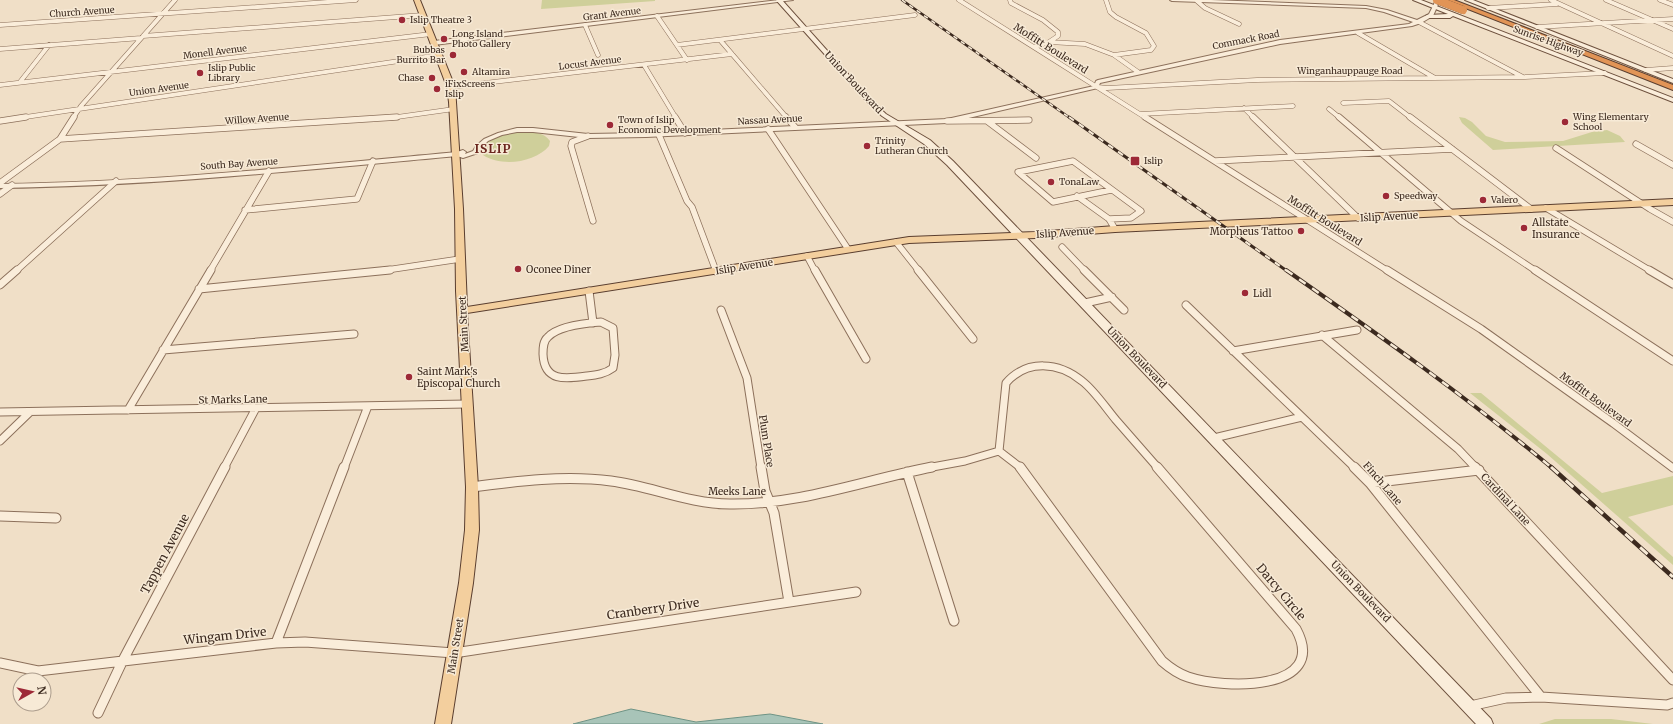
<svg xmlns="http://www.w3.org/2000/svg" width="1673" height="724" viewBox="0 0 1673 724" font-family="Merriweather,serif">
<rect width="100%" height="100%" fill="#f0dfc7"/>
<path fill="#cfcf9a" d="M542,0H655V1L541,9Z
M1459,117L1465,118L1472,122L1486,136L1505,142L1563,141L1592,132L1607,130L1620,136L1625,142L1493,150L1462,123Z
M519,132C531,132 543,131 550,141L549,146C535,163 501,167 483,155L481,151C486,136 506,133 519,132Z
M1470,393H1481L1602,493L1673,476V505L1628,517L1673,557V565L1547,454Z
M1555,719H1611L1653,724H1539Z"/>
<path fill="#a8c4b8" stroke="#6e9385" d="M631,709L696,722L770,714L823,724H573Z"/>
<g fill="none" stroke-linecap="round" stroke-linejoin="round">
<defs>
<path id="minor-far3" d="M959,0L1146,118
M1010,0L1011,3L1043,20L1058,32V36L1049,42L1034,47
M1106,0L1110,12L1116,17L1146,33L1154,46L1151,50L1114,55L1138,72
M1551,0L1673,56
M1606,0L1673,29
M1660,0L1673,5
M1197,1L1205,8L1239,24
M1488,8L1557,4
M657,16L687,60
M1419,22L1523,77
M0,25L356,0
M585,25L598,55
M1537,27L1673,19
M1358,33L1435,78
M143,36L423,15
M720,40L787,118
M1049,42L1085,44L1114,55
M677,45L915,15
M0,49L141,38
M644,65L676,118
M1646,70L1673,68
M20,82L49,45
M0,85L431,34
M451,87L732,54
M1098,87L1107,88L1257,80L1525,77L1605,73
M1343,103L1389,101L1411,118
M1244,108L1254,118
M1329,109L1340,118
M1141,114L1293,106
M19,118L439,55
M73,118L81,106L175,0
M390,118L454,109"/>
<path id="minor-far2" d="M675,117L685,133
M786,117L795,127
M1145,117L1388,271
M1253,117L1358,218
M1339,117L1461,221L1536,271
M1410,117L1531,209
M0,121L26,117
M947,121L1029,120
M987,121L1036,158
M768,129L848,249
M659,135L687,201L692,207L716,271
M588,136L572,142L571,146L593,221
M60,139L397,117
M1636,144L1673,165
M1556,148L1650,209L1673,222
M1215,161L1452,149
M0,183L60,139L74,117
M0,194L12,185
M1077,196L1109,219L1115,229
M1546,208L1651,271
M245,210L357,199L373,161
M1109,219L1131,218L1141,211L1073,161L1018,172L1053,202L1111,190
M896,242L919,271
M1062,247L1085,271
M807,256L815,271
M16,271L116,181
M210,271L269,171
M380,271L460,259"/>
<path id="minor-far1" d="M715,270L716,271
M815,270L866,359
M918,270L973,339
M1084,270L1124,310
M1387,270L1481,329L1613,423L1673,468
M1535,270L1673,361
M1649,270L1673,284
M0,285L17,270
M199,289L390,270
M589,291L593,323
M1085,303L1112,297
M1186,305L1355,468
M721,310L747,378L761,468
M601,322L613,328L615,355L613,368C605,374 596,375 587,376C565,379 544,382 543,354C543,348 543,341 548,337C558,326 587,323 601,322Z
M1322,335L1458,449L1476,468
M163,350L354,334
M1233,351L1357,330
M128,410L211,270
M0,412L467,404
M1214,438L1302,417
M0,441L30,412
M224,468L256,408
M344,468L368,406
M927,468L965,461L999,451
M1021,468L999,451L1006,383C1027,359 1059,362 1082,381C1094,390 1106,408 1116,420C1130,436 1144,452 1158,468"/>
<path id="minor" d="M761,467L765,491L774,513L789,602
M1020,467L1162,661C1170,668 1179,674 1188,677C1223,689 1330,692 1296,629L1157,467
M1354,467L1370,483L1541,697
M1475,467L1673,680
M907,472L954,621
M1370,483L1479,470
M472,487C518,481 565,475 611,481C651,486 688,504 730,504C799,505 865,480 932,467
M0,516L56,518
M276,643L344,467
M0,663L38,671L276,643L305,642L454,653L856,592
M1470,706L1506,698L1541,697L1667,705L1673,703
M98,713L123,660L225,467"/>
<path id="tertiary" d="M779,0H793L434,45L431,43L434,41Z
M1170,0H1211L1366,6L1387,10L1417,20L1429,14L1436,0H1440L1433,16L1421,23L1412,26L1280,44L1100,83L1098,88L947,123L646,137L588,138L533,132H517L502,135L488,141L481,148L478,153L463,158L457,156C305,170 153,186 0,188V184C153,182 305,166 457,152L463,150L466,152L465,154L473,151L476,146L484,139L498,133L517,128H533L588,134L646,133L947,119L1094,86L1096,81L1098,80L1280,40L1409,24L1413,22L1384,12L1366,8L1172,1Z"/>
<path id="secondary" d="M776,0H782L874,103L886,114L930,140L953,161L1491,719L1493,724H1476L947,165L924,144L882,116L870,105Z
M1413,0H1421L1673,98V102L1453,16L1450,18H1426V16L1428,15L1448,14Z
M1465,0H1473L1673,79V83Z"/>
<path id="primary" d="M414,0H420L455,87L463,209L467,307L909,237L1035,232L1115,226L1673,199V205L1115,232L1035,238L909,243L467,313L478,487L479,530L473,583L451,724H435L459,583L465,530L466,487L456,291L455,209L449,102L447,87Z"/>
<path id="motorway" d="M1445,0H1454L1673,85V90Z"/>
</defs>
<use href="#minor-far3" stroke="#8c705b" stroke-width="5"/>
<use href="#minor-far2" stroke="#8c705b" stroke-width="7"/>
<use href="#minor-far1" stroke="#8c705b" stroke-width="9"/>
<use href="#minor" stroke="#8c705b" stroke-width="11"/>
<use href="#tertiary" stroke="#8c705b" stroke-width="2"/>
<use href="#secondary" stroke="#6e513e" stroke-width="2"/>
<use href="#primary" stroke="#5a3e2f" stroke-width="2"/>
<use href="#motorway" stroke="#5a3e2f" stroke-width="2"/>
<use href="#minor-far3" stroke="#faedda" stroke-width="4"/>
<use href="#minor-far2" stroke="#faedda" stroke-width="5.5"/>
<use href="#minor-far1" stroke="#faedda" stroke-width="7"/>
<use href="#minor" stroke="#faedda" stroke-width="9"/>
<use href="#tertiary" fill="#faedda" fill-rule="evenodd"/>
<use href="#secondary" fill="#faedda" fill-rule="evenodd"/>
<use href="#primary" fill="#f3cf9e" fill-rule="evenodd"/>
<use href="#motorway" fill="#e19456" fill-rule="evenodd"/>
<defs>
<path id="rail-far3" d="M902,0L1070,118"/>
<path id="rail-far2" d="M1069,117L1287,271"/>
<path id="rail-far1" d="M1286,270C1376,333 1467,397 1552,468"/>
<path id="rail" d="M1551,467L1673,577"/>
</defs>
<use href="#rail-far3" stroke="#3c2a1f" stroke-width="2.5"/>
<use href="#rail-far2" stroke="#3c2a1f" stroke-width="3"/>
<use href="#rail-far1" stroke="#3c2a1f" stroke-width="4"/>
<use href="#rail" stroke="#3c2a1f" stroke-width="4.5"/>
<use href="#rail-far3" stroke="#f7ead6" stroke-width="1.5" stroke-dasharray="4.5" stroke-linecap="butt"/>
<use href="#rail-far2" stroke="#f7ead6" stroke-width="2" stroke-dasharray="6" stroke-linecap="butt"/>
<use href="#rail-far1" stroke="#f7ead6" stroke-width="2.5" stroke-dasharray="8" stroke-linecap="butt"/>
<use href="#rail" stroke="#f7ead6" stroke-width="3" stroke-dasharray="10" stroke-linecap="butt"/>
<defs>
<path id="motorway-bridge" d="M1437,0L1463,10"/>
</defs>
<use href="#motorway-bridge" stroke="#5a3e2f" stroke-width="8" stroke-linecap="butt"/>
<use href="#motorway-bridge" stroke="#e19456" stroke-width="8"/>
</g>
<g fill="#9d2937" stroke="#f7ead6" stroke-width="1.5">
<circle cx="402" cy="20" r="4"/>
<circle cx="444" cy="39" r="4"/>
<circle cx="453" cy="55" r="4"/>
<circle cx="464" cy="72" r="4"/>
<circle cx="200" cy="73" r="4"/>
<circle cx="432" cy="78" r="4"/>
<circle cx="437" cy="89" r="4"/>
<circle cx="1565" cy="122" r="4"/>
<circle cx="610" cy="125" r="4"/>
<circle cx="867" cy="146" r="4"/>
<rect x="1130" y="156" width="10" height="10" rx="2"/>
<circle cx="1051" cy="182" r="4"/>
<circle cx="1386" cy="196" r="4"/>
<circle cx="1483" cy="200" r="4"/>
<circle cx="1524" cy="228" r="4"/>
<circle cx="1301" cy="231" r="4"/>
<circle cx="518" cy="269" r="4"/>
<circle cx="1245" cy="293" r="4"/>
<circle cx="409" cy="377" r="4"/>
</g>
<g text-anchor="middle" stroke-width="3" stroke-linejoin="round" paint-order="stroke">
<g font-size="9" fill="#3c2a1f" stroke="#f7ead6">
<text transform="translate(82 12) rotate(-4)" y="3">Church Avenue</text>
<text transform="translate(612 14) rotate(-7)" y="3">Grant Avenue</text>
<text transform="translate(1246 40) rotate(-11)" y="3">Commack Road</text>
<text transform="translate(1548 41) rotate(20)" y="3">Sunrise Highway</text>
<text transform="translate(215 52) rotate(-7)" y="3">Monell Avenue</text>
<text transform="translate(590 63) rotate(-7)" y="3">Locust Avenue</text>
<text x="1350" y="74">Winganhauppauge Road</text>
<text transform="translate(159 89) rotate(-8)" y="3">Union Avenue</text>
<text transform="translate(257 119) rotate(-4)" y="3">Willow Avenue</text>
<text transform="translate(770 120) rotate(-3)" y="3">Nassau Avenue</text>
<text transform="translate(239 164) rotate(-4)" y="3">South Bay Avenue</text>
</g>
<g font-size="9" fill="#3c2a1f" stroke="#f7ead6" text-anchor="start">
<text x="410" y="23">Islip Theatre 3</text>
<text x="452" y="37">Long Island<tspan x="452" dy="10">Photo Gallery</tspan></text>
<text x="445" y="53" text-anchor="end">Bubbas<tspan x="445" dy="10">Burrito Bar</tspan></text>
<text x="208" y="71">Islip Public<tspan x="208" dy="10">Library</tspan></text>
<text x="472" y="75">Altamira</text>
<text x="424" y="81" text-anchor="end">Chase</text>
<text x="445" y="87">iFixScreens<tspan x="445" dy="10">Islip</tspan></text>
<text x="1573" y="120">Wing Elementary<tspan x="1573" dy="10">School</tspan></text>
<text x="618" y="123">Town of Islip<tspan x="618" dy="10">Economic Development</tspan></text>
<text x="875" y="144">Trinity<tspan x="875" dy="10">Lutheran Church</tspan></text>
<text x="1144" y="164">Islip</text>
<text x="1059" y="185">TonaLaw</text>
<text x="1394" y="199">Speedway</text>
<text x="1491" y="203">Valero</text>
</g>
<g font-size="10" fill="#3c2a1f" stroke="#f7ead6">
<text transform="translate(1051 48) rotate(32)" y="4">Moffitt Boulevard</text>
<text transform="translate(854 82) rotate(47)" y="4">Union Boulevard</text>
<text transform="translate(1389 216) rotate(-3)" y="4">Islip Avenue</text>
<text transform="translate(1325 220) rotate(32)" y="4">Moffitt Boulevard</text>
<text transform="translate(1065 232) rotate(-4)" y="4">Islip Avenue</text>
<text transform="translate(744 266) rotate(-9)" y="4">Islip Avenue</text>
<text transform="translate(463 324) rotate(-93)" y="4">Main Street</text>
<text transform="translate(1137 357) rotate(46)" y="4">Union Boulevard</text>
<text transform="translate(233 399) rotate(-1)" y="4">St Marks Lane</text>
<text transform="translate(1596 399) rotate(36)" y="4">Moffitt Boulevard</text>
<text transform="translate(767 441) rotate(81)" y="4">Plum Place</text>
<text transform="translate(1383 483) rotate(49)" y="4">Finch Lane</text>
<text x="737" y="495">Meeks Lane</text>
<text transform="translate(1506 499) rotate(47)" y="4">Cardinal Lane</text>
<text transform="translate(1361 591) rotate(46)" y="4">Union Boulevard</text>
<text transform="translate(455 646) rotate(-81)" y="4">Main Street</text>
</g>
<g font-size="10" fill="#3c2a1f" stroke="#f7ead6" text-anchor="start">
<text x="1532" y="226">Allstate<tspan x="1532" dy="12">Insurance</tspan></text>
<text x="1293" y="235" text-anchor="end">Morpheus Tattoo</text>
<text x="526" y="273">Oconee Diner</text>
<text x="1253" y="297">Lidl</text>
<text x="417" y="375">Saint Mark's<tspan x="417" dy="12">Episcopal Church</tspan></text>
</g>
<g font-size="12" font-weight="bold" letter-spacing="1" fill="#6a251d" stroke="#f7ead6">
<text x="493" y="153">ISLIP</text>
</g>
<g font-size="12" fill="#3c2a1f" stroke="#f7ead6">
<text transform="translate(165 554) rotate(-62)" y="4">Tappen Avenue</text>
<text transform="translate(1281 592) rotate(50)" y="4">Darcy Circle</text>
<text transform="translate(653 609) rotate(-8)" y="4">Cranberry Drive</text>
<text transform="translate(225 636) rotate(-6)" y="4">Wingam Drive</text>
</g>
</g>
<g transform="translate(32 692) rotate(82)"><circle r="19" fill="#f7ead6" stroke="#ac9d8d"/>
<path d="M0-3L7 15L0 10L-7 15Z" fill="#9d2937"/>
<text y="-6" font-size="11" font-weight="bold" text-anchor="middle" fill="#3c2a1f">N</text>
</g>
</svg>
